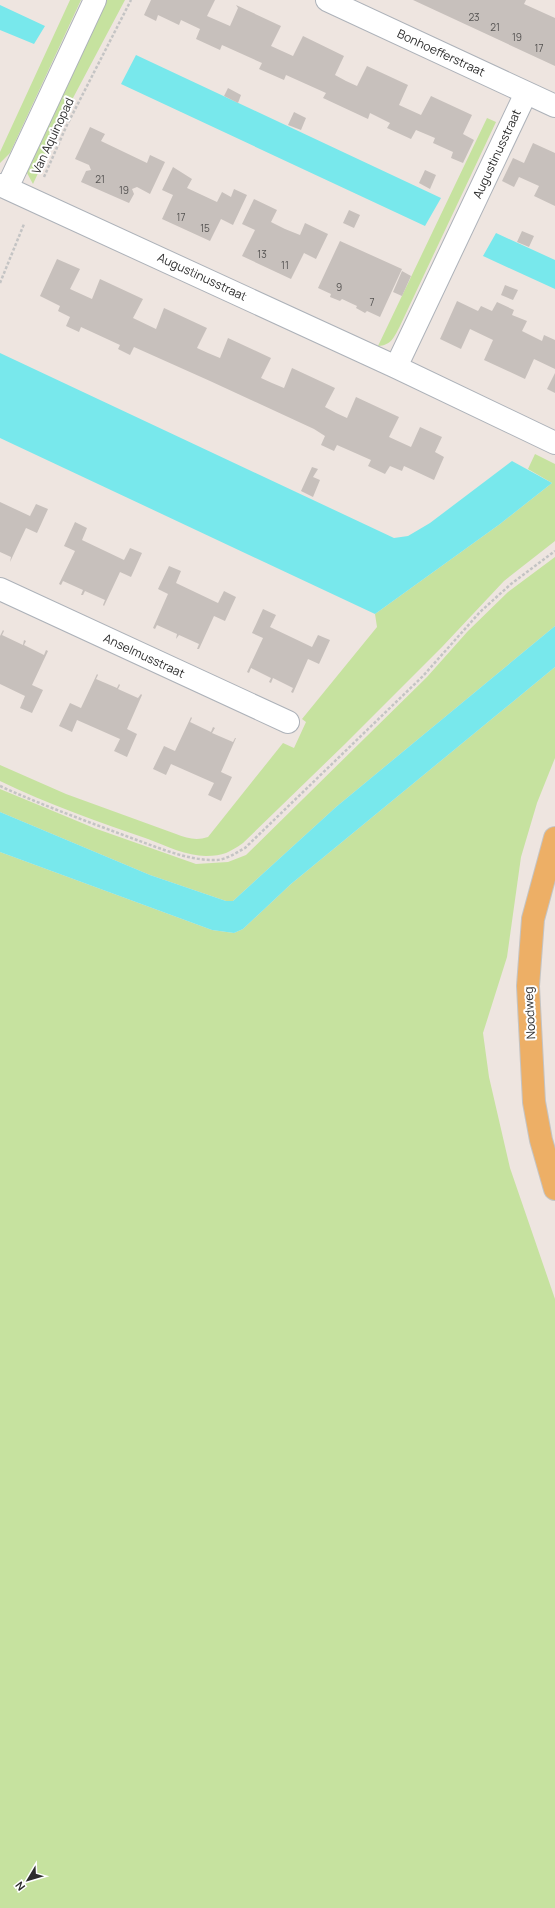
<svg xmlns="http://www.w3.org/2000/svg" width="555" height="1908" viewBox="0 0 555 1908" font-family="Manrope,sans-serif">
<rect width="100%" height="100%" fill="#eee5e0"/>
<path fill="#c6e29f" d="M70,0H81L10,153L0,163V152Z
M104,0H125L73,98L33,184L27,173L28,164Z
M487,118L496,122L399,328C393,339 391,345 378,346Z
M535,454L555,464V541L504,581L442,647L345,744L243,843C230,852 223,856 206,856C187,856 166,846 148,839C98,822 48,804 0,781V765L66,794L176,834C187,838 196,841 208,837L283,743L294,748L306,722L302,719L377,627L375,614L500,524L552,483L528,469Z
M555,557V626L336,807L233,901H226L150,875L0,812V789L94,828L196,864L228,862L246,855L427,677L468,631L508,592Z
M555,667V758L537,803L521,857L507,957L483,1033L489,1077L510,1168L555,1299V1908H0V852L212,930L234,933L243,929L291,884Z"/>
<path fill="#78e8ec" d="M0,5L45,26L34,44L0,30Z
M136,55L441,198L425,226L121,84Z
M496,233L555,260V289L483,256Z
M0,353L394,538L408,536L430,523L512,461L552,483L500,524L375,614L0,438Z
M555,626V667L291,884L243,929L234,933L212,930L0,852V812L150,875L226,901H233L336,807Z"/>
<path fill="#c7c0bc" d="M151,0H215L207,16L230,26L238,8L236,5L281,26L271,46L293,56L303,36L344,56L335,75L346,81L357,86L367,66L408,85L399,105L421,115L431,96L472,115L463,134L474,140L463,163L451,158L453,152L433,143L435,138L416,130L411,139L387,128L390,123L370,113L368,119L323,98L326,93L286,75L284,80L259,69L262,63L222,45L220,50L196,39L200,29L181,20L179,25L158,15L156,21L144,15Z
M413,0H526L524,4L555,18V66Z
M228,88L241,95L238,103L224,96Z
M294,112L306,118L301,130L288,125Z
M90,127L105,134L101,141L147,163L150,155L165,162L150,194L137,187L132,189L134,194L129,203L81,182L86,171L91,170L89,165L75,159Z
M533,143L555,153V206L534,196L539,186L519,177L514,187L502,181L513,158L524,163Z
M173,167L192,179L187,188L217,202L222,192L231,197L234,189L247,195L233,225L221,219L210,241L162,219L173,195L162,190Z
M425,170L436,175L430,189L419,183Z
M254,199L277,210L271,222L285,229L300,235L305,223L328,234L316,259L304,253L291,279L242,256L255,230L242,224Z
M349,210L360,215L354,228L343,223Z
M522,231L534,236L529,247L517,242Z
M340,241L402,269L380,317L367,311L365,313L356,308L357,306L342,299L340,301L330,297L331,294L318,288Z
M57,259L80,269L70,289L92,299L100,279L143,299L133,318L156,329L164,308L207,328L197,348L208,353L220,358L228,338L271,358L261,378L272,383L284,388L292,368L335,388L325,407L336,413L347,418L356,397L399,417L389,437L411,447L420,427L442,437L435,452L444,457L434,480L404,466L402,471L390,466L385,474L368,466L371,460L337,445L334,451L321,445L325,436L314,429L210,381L134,347L130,355L118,349L120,345L81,327L79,332L66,326L70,317L58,311L60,306L40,296Z
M402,271L411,276L402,296L393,292Z
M505,285L518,290L513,300L501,295Z
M457,301L478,311L481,306L492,311L497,302L514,310L512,315L527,321L522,331L542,341L544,335L555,340V369L534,359L525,379L484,360L493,340L470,329L461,349L440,339Z
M555,373V393L547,389Z
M312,467L318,469L313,477L320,480L313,497L301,491Z
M0,502L30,516L36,504L48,509L37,533L26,528L10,562L11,557L0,552Z
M75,522L87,528L82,540L124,560L130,548L142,553L131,577L120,572L104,606L103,605L105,600L85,591L83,595H81L83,590L63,581L61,585L59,584L75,551L64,546Z
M169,566L181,571L176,583L218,603L224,591L236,597L225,621L214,616L199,649H197L199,644L179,635L176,639L177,634L157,625L155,629L153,628L168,594L158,589Z
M263,609L276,615L270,627L312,647L318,635L330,640L319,664L308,659L293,693L291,692L293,688L273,678L271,683L269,682L271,678L251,668L249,673L247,672L263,638L252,633Z
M3,630L4,631L2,635L23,645L24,640L26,641L24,645L44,655L46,650L48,651L32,685L43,690L32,713L20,708L25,696L0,684V636Z
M97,674L98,675L96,679L117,688L119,684L120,685L118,689L138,698L141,694L142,695L127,729L137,734L127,757L114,751L120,739L77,720L72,732L59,726L70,703L81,708Z
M191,717L192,718L190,722L211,732L213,727L215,728L212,733L233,742L235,738H236L221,772L232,777L221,801L208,795L214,783L171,764L166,775L153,769L164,746L175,751Z"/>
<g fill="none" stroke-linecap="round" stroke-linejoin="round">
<defs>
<path id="minor" d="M327,0L555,106
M0,185L396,367L555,443
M7,188L95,0
M396,367L526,93
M0,589L288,722"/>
<path id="major" d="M555,838L533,919L528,986L534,1102L541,1140L555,1189"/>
</defs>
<use href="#minor" stroke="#adb2b9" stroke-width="24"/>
<use href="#major" stroke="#c4c4c4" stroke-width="24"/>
<path stroke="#c4c4c4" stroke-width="2.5" stroke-dasharray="3 2" stroke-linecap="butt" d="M44,177L66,127L131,0
M0,283L24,224
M0,786C44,806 89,822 134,839C160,848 188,861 217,860C227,859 236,853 245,848L423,676L480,612L511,584L555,551"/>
<use href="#minor" stroke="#fff" stroke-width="22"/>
<use href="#major" stroke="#edaf66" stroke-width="22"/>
</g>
<g text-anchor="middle" stroke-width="4" stroke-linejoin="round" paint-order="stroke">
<g font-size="10" fill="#545251">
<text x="474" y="21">23</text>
<text x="495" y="31">21</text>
<text x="517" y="41">19</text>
<text x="539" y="52">17</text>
<text x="100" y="183">21</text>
<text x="124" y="194">19</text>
<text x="181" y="221">17</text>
<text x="205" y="232">15</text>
<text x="262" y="258">13</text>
<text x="285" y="269">11</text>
<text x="339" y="291">9</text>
<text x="372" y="306">7</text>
</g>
<g font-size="12" fill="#2d2d2d" stroke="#fff">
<text transform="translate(441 53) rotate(25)" y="4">Bonhoefferstraat</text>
<text transform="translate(53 136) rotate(-65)" y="4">Van Aquinopad</text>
<text transform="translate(497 154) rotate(-65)" y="4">Augustinusstraat</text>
<text transform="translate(202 277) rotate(25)" y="4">Augustinusstraat</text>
<text transform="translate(144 656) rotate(25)" y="4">Anselmusstraat</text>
<text transform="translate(530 1013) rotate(-93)" y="4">Noodweg</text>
</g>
</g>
<g transform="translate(28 1880) rotate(232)" stroke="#ffffff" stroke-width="3" paint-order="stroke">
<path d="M0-3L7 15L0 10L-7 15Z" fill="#2d2d2d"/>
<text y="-6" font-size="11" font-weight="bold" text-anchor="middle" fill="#2d2d2d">N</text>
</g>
</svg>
